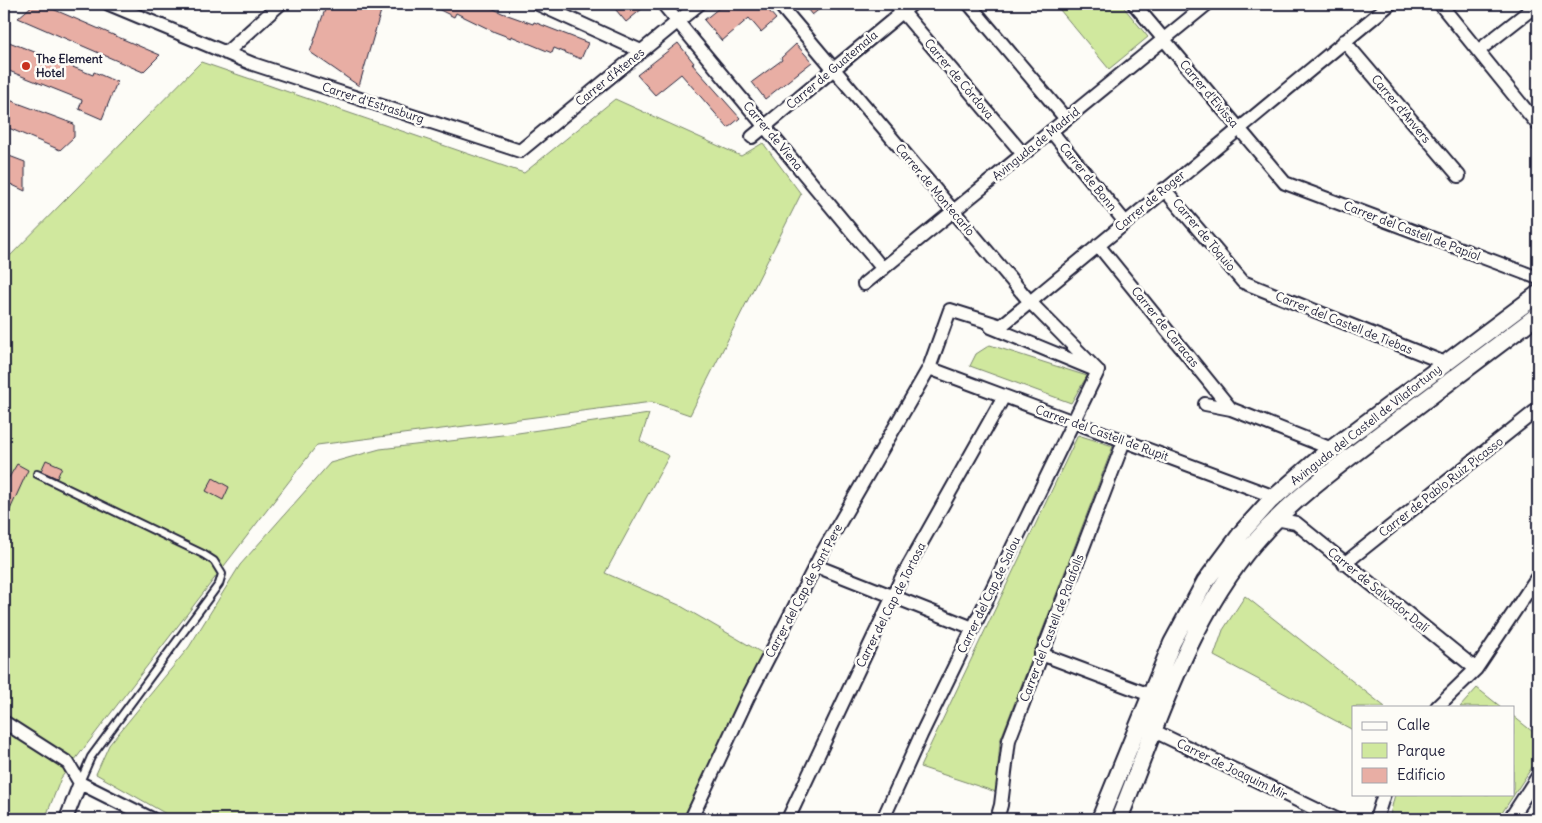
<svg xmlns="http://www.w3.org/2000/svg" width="1542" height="823" viewBox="0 0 1542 823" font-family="Delius,sans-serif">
<rect width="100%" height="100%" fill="#fdfcf7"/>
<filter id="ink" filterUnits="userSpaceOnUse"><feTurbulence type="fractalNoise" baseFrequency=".02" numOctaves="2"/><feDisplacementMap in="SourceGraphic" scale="10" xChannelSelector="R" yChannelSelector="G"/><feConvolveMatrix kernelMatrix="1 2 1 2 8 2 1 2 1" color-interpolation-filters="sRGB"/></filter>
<g filter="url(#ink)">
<path fill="#d0e89e" stroke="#79856c" d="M1055,4H1121L1148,37L1109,69Z
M201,62L524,173L615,99L741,156L763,143L801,194L690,415L652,402L317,445L61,778L45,819H4V262Z
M990,345L1087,376L1071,403L970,366L976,354Z
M649,414L640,441L669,456L605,573L679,605L764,654L683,819H175L96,774L109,745L189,647L240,565L330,463L380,449L511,434Z
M1078,435L1113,446L1000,741L996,792L920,767Z
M1245,596L1385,707H1353V730L1214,656L1223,630Z
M1477,688L1501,707H1460Z
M1513,716L1538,736V758L1498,819H1389L1395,794H1513Z"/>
<path fill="#e8aea4" stroke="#22223b" d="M34,4H41L160,55L143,72L18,18Z
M327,4H383L359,86L310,52Z
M428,4H484L502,13L533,24L534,22L588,43L581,59L554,48L552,53L511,36V38L495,32L456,13L454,17Z
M611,4H648L626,22Z
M724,4H763L776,19L761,32L749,18L722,41L704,20Z
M803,4H826L812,15Z
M4,40L93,75L94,72L117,82L102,119L79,109L82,100L4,69Z
M678,43L694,63L692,64L740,118L728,128L681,74L655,95L637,75Z
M796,44L812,62L765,99L752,82L782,60L781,58Z
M4,98L74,124V137L60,150L4,126Z
M4,154L25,162V191L4,181Z
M46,460L62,467L57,478L41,471Z
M17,464L28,470L4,523V486Z
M213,478L229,487L223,500L206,491Z"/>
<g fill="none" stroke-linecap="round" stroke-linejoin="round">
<defs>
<path id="service" d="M37,474L203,554L214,561L222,574L219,584L91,757L80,782"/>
<path id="minor" d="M109,4L253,64L520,151L699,4
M538,4L641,51
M663,4L883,269
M779,4L1030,302L1098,371
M896,4L1023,154
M969,4L1066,119
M1134,4L1285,183L1538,278
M1440,4L1538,125
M1344,41L1459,176
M1478,51L1538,4
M226,53L280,4
M1051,131L1125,222
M752,137L912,4
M1164,189L1243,282L1445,363
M1098,245L1231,409
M864,284L1207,4
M991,327L1093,369
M929,368L1275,497
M1205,404L1231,409L1332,449
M1276,519L1296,523L1476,669
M1344,564L1538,409
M816,566L973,628
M1041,654L1150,695
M1437,707L1476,669L1538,576
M4,722L68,763L80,783
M1154,731L1336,819
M80,783L152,819
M66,819L80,783
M691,819L748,697L821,555L929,368L950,310L1001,326L1390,4
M788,819L901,579L1004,396
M883,819L921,735L1098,371
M997,819L1001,805L1009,740L1124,441
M1376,819L1384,794
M1510,819L1538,776"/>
<path id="tertiary" d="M1100,819L1172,643L1205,582L1243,531L1270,501L1322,456L1538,294
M1119,819C1157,725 1188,620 1255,542C1292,499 1339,465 1384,431C1436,392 1487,353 1538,315"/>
</defs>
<use href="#service" stroke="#22223b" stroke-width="10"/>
<use href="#minor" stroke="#22223b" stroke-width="16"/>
<use href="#tertiary" stroke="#22223b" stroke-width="20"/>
<use href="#service" stroke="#fdfcf7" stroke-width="6"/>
<use href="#minor" stroke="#fdfcf7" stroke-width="12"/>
<use href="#tertiary" stroke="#fdfcf7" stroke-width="16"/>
</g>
</g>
<circle fill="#c8321e" stroke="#fdfcf7" stroke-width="2" cx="26" cy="66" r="5"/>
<g text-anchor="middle" stroke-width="5" stroke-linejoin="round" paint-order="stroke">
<g font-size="12" font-weight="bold" fill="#22223b" stroke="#fdfcf7" text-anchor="start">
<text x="36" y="63">The Element<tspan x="36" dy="14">Hotel</tspan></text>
</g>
<g font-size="12" fill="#22223b" stroke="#fdfcf7">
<text transform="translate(832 70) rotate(-40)" y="4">Carrer de Guatemala</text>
<text transform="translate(610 77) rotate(-39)" y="4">Carrer d'Atenes</text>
<text transform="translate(959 79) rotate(50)" y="4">Carrer de Còrdova</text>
<text transform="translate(1209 94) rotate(50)" y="4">Carrer d'Eivissa</text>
<text transform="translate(373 103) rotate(18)" y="4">Carrer d'Estrasburg</text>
<text transform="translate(1401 109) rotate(50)" y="4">Carrer d'Anvers</text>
<text transform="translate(773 136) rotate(50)" y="4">Carrer de Viena</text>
<text transform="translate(1036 144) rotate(-39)" y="4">Avinguda de Madrid</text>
<text transform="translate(1088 177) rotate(51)" y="4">Carrer de Bonn</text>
<text transform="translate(935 190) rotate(50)" y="4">Carrer de Montecarlo</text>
<text transform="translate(1150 201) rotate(-40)" y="4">Carrer de Roger</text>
<text transform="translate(1412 231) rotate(21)" y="4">Carrer del Castell de Papiol</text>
<text transform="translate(1204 235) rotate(50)" y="4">Carrer de Tòquio</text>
<text transform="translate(1344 323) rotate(22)" y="4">Carrer del Castell de Tiebas</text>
<text transform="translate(1165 327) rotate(51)" y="4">Carrer de Caracas</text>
<text transform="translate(1366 425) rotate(-38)" y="4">Avinguda del Castell de Vilafortuny</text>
<text transform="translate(1102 433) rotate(20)" y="4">Carrer del Castell de Rupit</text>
<text transform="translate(1441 487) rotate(-38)" y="4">Carrer de Pablo Ruiz Picasso</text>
<text transform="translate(1378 590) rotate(39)" y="4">Carrer de Salvador Dalí</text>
<text transform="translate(804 591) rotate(-62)" y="4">Carrer del Cap de Sant Pere</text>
<text transform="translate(989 595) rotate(-64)" y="4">Carrer del Cap de Salou</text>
<text transform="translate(891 605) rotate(-63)" y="4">Carrer del Cap de Tortosa</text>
<text transform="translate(1052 628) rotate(-69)" y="4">Carrer del Castell de Palafolls</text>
<text transform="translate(1232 769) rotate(26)" y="4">Carrer de Joaquim Mir</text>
</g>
</g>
<rect width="1542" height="823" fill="none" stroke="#fdfcf7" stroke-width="20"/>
<rect x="10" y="10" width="1522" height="803" fill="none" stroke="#22223b" stroke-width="2" filter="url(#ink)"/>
<rect x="1352" y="706" width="162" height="90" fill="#fdfcf7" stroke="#a5a5ac"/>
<rect x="1362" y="722" width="25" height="8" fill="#fdfcf7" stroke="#a5a5ac"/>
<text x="1397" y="730" font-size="15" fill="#22223b">Calle</text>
<rect x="1362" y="743" width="25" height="15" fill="#d0e89e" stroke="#a5a5ac"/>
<text x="1397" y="756" font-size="15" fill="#22223b">Parque</text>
<rect x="1362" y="768" width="25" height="15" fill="#e8aea4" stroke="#a5a5ac"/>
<text x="1397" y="780" font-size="15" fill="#22223b">Edificio</text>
</svg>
